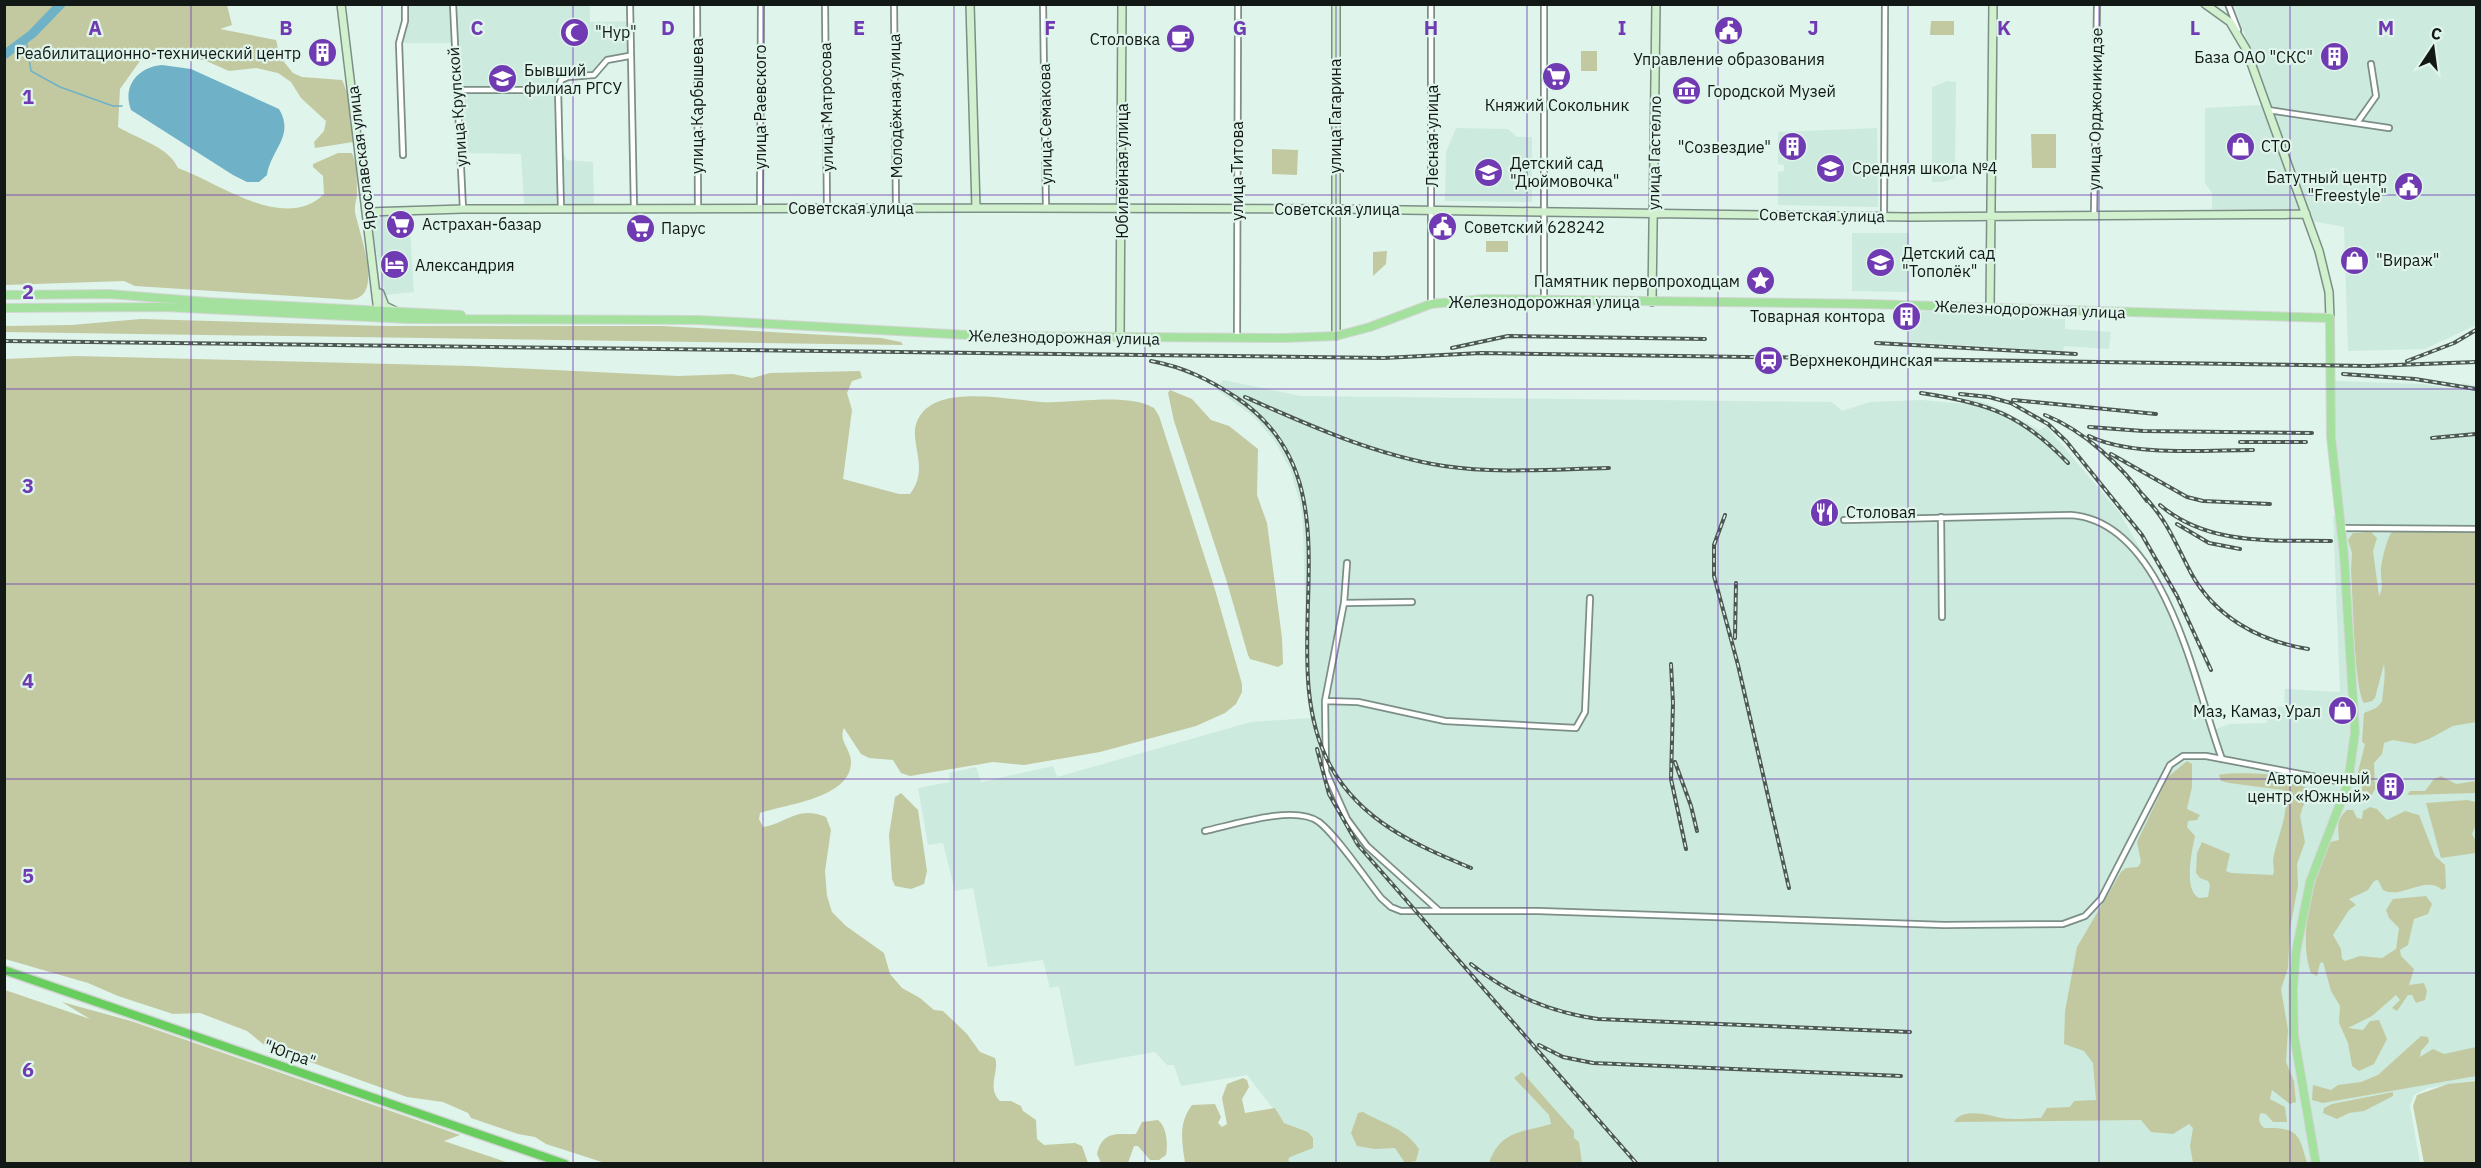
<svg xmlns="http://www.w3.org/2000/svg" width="2481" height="1168" viewBox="0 0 2481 1168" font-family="'IBM Plex Sans',sans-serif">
<rect width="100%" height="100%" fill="#dff4eb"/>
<path fill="#cdeade" d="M405,5H590V22L630,21L629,56L611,59L596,74L563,78L562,152L567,160L593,162L594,204H524L521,154L460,153L453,43H399L404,24Z
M2234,5H2476V325L2425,349L2348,351L2344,227L2312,221Z
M1947,81L1956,82L1955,178L1942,182H1932V87Z
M2262,105L2302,211L2212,209V193L2205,183V108Z
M1456,128L1508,129L1517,137H1532V202L1445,201L1446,152Z
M1877,128L1878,207L1778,205V172L1784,171V165L1778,164V132Z
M411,213L409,214L414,292L385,295L374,240L373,215Z
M1852,233H1909V292L1852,291Z
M1896,311L1991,312L2052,316L2053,319H2065V329L2111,332L2109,349L2064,346L2063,351L1909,342V328H1906L1905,321H1895Z
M1223,380L1301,396L1832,402L1842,411L1870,402L1922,400L1965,404L1967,398L1989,404L2040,430L2046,426L2119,512L2166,593L2181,623L2216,729L2229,724L2267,723L2265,710L2269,707H2284L2285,689L2340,692L2333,516L2342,514L2335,446V381L2423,384L2461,390L2463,383L2476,386V1080L2428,1088L2414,1095L2410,1106L2420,1163H1291L1288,1160L1308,1132L1284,1123L1247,1075L1181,1086L1174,1065H1167L1155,1052L1075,1066L1059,986L1050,988L1043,960L988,967L973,888L955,891L943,843L928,845L918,788L950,782L949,773L976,767L981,782L1053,766L1057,777L1251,722L1311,718L1306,644L1303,524L1300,503L1290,469L1274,440L1254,417L1217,390Z"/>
<path fill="#c2c9a1" d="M4,5H227L232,25L220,29L276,40L280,57L293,73L302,77L342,80C348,90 356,131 353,142L315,148L314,142L324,131L326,121L301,98L291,82L278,73L256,68L229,71L204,60L156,56L140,61L120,89L118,127C138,139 169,147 178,168C220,183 284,233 324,194L323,176L313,167V164L338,153H352C357,163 357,182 357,194C357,200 354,205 355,212C358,229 379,283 361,296C355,301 346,300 339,299L135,286L124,281L5,285Z
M1931,21H1954V35H1930Z
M1581,51H1597V71H1581Z
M2031,134H2056V168H2032Z
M1272,149L1298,150L1297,175L1272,174Z
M1486,241H1508V252H1486Z
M1387,251L1386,264L1373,276V252Z
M141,319L386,326H662L881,338L901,342L903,345L5,332V326L71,325Z
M76,356L471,366L678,376L733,374L752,378L770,373L860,371L862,378L852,381L847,393L852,410L843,479L899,494H910C933,464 902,437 922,413C944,385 1011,400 1041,402C1073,404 1126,392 1154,408L1159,416L1214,586L1242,684V692L1236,704L1225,713L1196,726L1100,752L1024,765L993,762L910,776L901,773L893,760L869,758L861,754L844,728C838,741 851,749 851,762C851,798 787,804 760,813L759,819L763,827C786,824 798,805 826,817L831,830L825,871L827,896L832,912L846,926L884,953L890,974L902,988L920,998L934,1010L943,1011L967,1034L980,1052L995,1058C1000,1071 986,1087 1000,1101H1011L1021,1106L1023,1111L1036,1120L1037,1139L1044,1145L1075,1143L1082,1146L1088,1163H605L546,1144L535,1137L518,1134L471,1118L468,1113L443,1102L407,1097L288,1054L263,1044L247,1031L200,1013L173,1014L118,996L88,983L5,959V359Z
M1170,390L1192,399L1211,420L1229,426L1258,449L1257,495L1267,523L1282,638L1283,664L1278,667L1250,659L1248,655L1226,579L1174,421L1168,393Z
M2371,532L2377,538L2373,551L2379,596C2384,588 2381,582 2381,573C2380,566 2387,537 2392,532H2476V722L2453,726L2429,739L2415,744L2393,740L2384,743L2382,754L2374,763L2375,789L2371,796L2362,795V779H2357V776L2365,744L2362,742L2364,713L2376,708L2382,702C2383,689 2386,677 2384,664L2375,698L2372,701L2364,703C2354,687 2353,594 2351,570L2352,553L2348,540L2353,533Z
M2187,761L2192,764V787L2187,809L2200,815L2197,820L2188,821L2187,827L2195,836C2192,851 2183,890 2199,898L2208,897L2210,885L2208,881L2200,878L2196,873L2197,853L2202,842L2230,854L2226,871L2231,873L2273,875C2275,869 2273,866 2273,861C2275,840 2292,811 2283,790L2229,783L2221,781L2219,775C2225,772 2273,773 2277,776C2282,778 2285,783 2289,785L2299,782L2311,792V797L2303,806L2300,816L2305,842L2297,864L2298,885L2290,929L2288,968L2281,989L2288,1030L2286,1062L2294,1081L2296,1102L2290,1104L2272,1090L2270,1099L2285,1107L2287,1122H2273L2266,1114L2261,1113C2257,1119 2260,1124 2264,1128C2298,1127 2299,1134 2307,1163H2193L2190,1146L2193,1128L2189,1124L2173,1134L2151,1132L2141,1120L1954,1122C1962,1107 1989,1115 2002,1118C2014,1120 2029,1118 2041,1118L2047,1108L2070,1107L2074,1101L2096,1100L2093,1063L2084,1051L2064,1044L2065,1011L2077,947L2121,872L2126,868L2138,867L2141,862L2137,842L2168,777Z
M2441,776L2456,784L2476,781V793L2407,795L2410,791H2425L2434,779Z
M901,793L918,810L927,871L924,884L911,889L895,886L892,879L889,835L895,797Z
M2467,800L2476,802V825L2472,834L2476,841V853L2441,858L2426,803Z
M2370,807L2377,809L2387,820L2405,811L2419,815L2435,856L2445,865L2446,888L2442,890C2427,874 2400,900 2383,890L2378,880L2374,881L2368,890L2349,899L2356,905L2349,910L2333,935L2341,949L2342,959L2345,961L2360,956L2382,958L2396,949L2399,928L2389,918L2386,910L2393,899L2426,896L2432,904L2428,914L2414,919L2408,945L2400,950L2401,956L2414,969L2409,985L2424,983L2427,991L2425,1000L2416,1003L2412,995H2408L2397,1011L2392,1008L2400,1000L2396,995L2372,1016L2348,1028L2363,1030L2370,1021L2379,1020L2387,1039L2374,1064L2359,1071L2352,1066L2348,1043L2339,1023L2340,1006L2331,991L2323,962L2320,963L2317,976L2311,973C2297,937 2314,876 2330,842L2339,840C2338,828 2336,819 2347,810H2353L2357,818L2362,819L2363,811Z
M5,990L90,1019L62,1002L131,1021L460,1135L444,1141L509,1163H5Z
M2421,1036L2428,1037L2429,1042L2421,1051L2420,1057L2433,1049L2444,1054L2476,1047V1076L2323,1103L2312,1100L2313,1085L2331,1090L2338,1085L2361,1082L2378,1075Z
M1522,1072L1574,1131V1138L1579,1142L1582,1163H1489C1501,1130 1521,1133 1551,1124L1549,1115L1514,1078Z
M1243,1078L1247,1080L1249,1087L1242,1099L1245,1113L1275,1108L1284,1123L1308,1132L1313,1138V1148L1290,1157L1288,1160L1291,1163H1185C1182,1142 1178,1123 1192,1105L1215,1104L1221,1117L1218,1123L1222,1127L1227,1124L1222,1098L1227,1084Z
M2476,1081V1163H2424L2413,1106L2417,1095L2448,1084Z
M2393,1092V1096L2364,1111L2349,1113L2337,1119L2323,1113L2324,1108L2332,1104Z
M1363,1112C1384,1124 1405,1128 1419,1149L1416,1161L1405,1163L1395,1148L1375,1149L1357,1146L1351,1133L1358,1113Z
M1158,1120C1167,1127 1168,1145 1166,1155L1159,1160H1150L1138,1146H1134L1128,1163H1101L1097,1154C1103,1129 1119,1135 1136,1134L1142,1122Z"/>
<path fill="#6fb1c7" d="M162,65L191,69L279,109C295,136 271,149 267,175L259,182H247L233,175L131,110C122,86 138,67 162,65Z"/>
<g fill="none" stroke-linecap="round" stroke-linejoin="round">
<path stroke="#6fb1c7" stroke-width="1.5" d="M26,39L31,71L60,87L113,106H122"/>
<path stroke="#6fb1c7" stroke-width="9" d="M4,55L32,34L61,4"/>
<defs>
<path id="street" d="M453,4L463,209
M630,4L634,209
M697,4L698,208
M825,4L827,209
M894,4L896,208
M1043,4L1046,208
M1544,4V300
M2228,4L2238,30
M456,90H558
M2268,110L2389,128
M2357,123L2376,96L2371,64
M403,155L399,43L405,21V4
M561,209L558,90L561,80L568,77L594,75L607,60L629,56
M760,209L761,4
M2094,214L2097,4
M1884,216L1885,4
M1431,304V4
M1237,338L1238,4
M1941,517L1942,617
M1844,520L2071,515C2166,522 2195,687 2222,759
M2341,528L2476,529
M1347,563L1344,603L1325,701L1326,772L1347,819L1367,846L1438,910
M1344,603L1412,602
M1325,701L1358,702L1445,721L1576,728L1585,712L1590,598
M1205,831C1232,825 1295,804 1319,822C1337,836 1365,878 1381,898L1391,907L1401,911H1538L1944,925L2063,924L2085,916L2101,899L2170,765L2183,756H2206L2348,783"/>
<path id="secondary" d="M341,4L378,312
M970,4L976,208
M1336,4V336
M2205,4L2230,22L2246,49L2319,251L2329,292L2330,318
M367,212L463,209L976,208L1335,209L1911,217L2306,214
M380,293L385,306L395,311
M1652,302L1656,4
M1990,308L1993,4
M1120,337L1122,4"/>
<path id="primary" d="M4,295L109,294L209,302L461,315
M4,308L164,307L409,319L699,320L986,336L1284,338L1336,336L1370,327L1431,304L1484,299L1869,304L2330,318L2331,437L2344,555L2355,732L2348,783L2310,882L2296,952L2293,989L2294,1035L2316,1164"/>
<path id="highway" d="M4,970L565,1164"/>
</defs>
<use href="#street" stroke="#7c8f87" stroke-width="8"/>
<use href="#secondary" stroke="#7c8f87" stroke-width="10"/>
<use href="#primary" stroke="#d4d5d5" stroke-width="10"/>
<use href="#highway" stroke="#d4d5d5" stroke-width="11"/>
<use href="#street" stroke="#fff" stroke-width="4.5"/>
<use href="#secondary" stroke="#d1f0ce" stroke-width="7"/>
<use href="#primary" stroke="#a4e19e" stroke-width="8"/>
<use href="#highway" stroke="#67cd5d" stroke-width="8"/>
<defs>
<path id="rail" d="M4,341L1384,358L1481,353L2369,366L2476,362
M1876,343L2076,354
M1452,348L1508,336L1705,339
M1151,361C1184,367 1210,380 1237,398C1367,486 1267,652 1331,767C1362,822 1416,845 1471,868
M2407,361L2454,343L2476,330
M2343,374L2415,379L2476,389
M1921,393C1988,403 2021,414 2068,463
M1960,394L1989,397L2011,403L2048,424L2066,441L2142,535L2177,596L2211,670
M1245,397C1308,425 1375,455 1444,466C1498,474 1554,469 1609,468
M2013,400L2156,414
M2045,415C2085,431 2122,466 2147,501
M2089,427L2143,431L2312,433
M2089,436C2132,457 2205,450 2253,450
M2432,438L2476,434
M2240,442H2306
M2111,454L2187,497L2203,501L2270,504
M2142,494C2168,521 2174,541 2191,573C2215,617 2259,641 2308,649
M2160,505C2208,546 2272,540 2331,541
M1725,515L1714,545V576L1738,665L1789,888
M2177,524L2209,543L2240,549
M1735,638L1736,583
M1671,664L1673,703L1671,779L1686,849
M1317,749L1329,794L1358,845L1637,1164
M1675,762L1691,806L1697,831
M1471,964C1510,995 1549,1012 1598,1019L1910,1032
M1539,1045L1563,1057L1593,1063L1901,1076"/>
</defs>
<use href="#rail" stroke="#4d5853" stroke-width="4"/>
<use href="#rail" stroke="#dff4eb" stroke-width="1.5" stroke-dasharray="4.5" stroke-linecap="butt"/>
</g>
<path fill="none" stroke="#703bb2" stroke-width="1.5" stroke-opacity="0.55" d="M191,4V1164M382,4V1164M573,4V1164M763,4V1164M954,4V1164M1145,4V1164M1336,4V1164M1527,4V1164M1718,4V1164M1908,4V1164M2099,4V1164M2290,4V1164M4,195H2476M4,389H2476M4,584H2476M4,779H2476M4,973H2476"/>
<defs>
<symbol id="civic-disc" viewBox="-11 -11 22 22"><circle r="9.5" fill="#703bb2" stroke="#dff4eb"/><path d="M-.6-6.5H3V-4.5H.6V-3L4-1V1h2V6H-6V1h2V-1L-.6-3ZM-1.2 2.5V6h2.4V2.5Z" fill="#fff"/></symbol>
<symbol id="mosque-disc" viewBox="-11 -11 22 22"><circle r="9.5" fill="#703bb2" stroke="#dff4eb"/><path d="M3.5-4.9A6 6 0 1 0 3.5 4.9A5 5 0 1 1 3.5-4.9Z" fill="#fff"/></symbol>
<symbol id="cafe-disc" viewBox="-11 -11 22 22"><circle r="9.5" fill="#703bb2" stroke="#dff4eb"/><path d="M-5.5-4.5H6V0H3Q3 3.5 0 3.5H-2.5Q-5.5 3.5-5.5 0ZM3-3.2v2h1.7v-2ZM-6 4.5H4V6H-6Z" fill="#fff"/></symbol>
<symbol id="building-disc" viewBox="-11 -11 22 22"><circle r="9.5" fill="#703bb2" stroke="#dff4eb"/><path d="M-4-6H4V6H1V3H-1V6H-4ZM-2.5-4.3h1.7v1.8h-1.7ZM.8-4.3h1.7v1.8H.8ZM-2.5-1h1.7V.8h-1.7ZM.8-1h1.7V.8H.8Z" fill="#fff"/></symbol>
<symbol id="supermarket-disc" viewBox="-11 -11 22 22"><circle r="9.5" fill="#703bb2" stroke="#dff4eb"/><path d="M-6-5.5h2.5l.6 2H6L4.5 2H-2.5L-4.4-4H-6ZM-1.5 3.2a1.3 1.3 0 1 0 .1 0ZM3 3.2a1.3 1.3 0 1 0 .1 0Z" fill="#fff"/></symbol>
<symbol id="university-disc" viewBox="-11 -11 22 22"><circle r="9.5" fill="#703bb2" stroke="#dff4eb"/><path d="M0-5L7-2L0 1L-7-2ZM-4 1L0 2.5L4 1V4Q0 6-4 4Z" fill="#fff"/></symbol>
<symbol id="museum-disc" viewBox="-11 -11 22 22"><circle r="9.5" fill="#703bb2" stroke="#dff4eb"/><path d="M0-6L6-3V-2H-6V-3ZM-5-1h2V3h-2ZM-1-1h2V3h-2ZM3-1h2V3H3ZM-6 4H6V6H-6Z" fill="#fff"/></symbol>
<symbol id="shop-disc" viewBox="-11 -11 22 22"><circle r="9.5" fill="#703bb2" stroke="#dff4eb"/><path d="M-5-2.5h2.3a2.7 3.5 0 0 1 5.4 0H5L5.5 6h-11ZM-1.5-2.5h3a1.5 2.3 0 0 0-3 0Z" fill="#fff"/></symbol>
<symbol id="school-disc" viewBox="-11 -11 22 22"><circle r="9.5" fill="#703bb2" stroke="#dff4eb"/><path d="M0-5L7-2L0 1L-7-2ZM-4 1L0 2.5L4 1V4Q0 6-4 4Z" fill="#fff"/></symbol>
<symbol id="hotel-disc" viewBox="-11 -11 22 22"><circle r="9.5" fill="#703bb2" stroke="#dff4eb"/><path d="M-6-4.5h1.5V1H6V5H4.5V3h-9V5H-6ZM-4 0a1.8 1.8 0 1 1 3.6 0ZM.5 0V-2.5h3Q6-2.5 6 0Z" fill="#fff"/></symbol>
<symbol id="sight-disc" viewBox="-11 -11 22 22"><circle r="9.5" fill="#703bb2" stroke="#dff4eb"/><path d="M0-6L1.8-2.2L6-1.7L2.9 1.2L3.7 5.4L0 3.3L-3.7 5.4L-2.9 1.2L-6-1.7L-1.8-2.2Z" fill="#fff"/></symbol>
<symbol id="station-disc" viewBox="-11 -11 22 22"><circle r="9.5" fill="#703bb2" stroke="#dff4eb"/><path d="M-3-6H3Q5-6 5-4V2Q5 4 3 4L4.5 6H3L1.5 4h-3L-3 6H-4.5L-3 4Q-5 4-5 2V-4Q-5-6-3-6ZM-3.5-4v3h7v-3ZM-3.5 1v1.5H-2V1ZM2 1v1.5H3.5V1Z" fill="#fff"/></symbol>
<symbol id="restaurant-disc" viewBox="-11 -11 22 22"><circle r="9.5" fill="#703bb2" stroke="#dff4eb"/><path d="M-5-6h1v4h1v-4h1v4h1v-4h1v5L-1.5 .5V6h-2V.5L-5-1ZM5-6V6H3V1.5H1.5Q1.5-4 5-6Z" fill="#fff"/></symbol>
</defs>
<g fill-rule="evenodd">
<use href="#civic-disc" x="1712" y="14" width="33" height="33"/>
<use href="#mosque-disc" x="558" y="16" width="33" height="33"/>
<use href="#cafe-disc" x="1164" y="22" width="33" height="33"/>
<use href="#building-disc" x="306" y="36" width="33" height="33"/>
<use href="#building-disc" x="2318" y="40" width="33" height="33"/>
<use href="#supermarket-disc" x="1540" y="60" width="33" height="33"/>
<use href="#university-disc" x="486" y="62" width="33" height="33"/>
<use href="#museum-disc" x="1670" y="74" width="33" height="33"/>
<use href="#shop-disc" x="2224" y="130" width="33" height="33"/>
<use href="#building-disc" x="1776" y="130" width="33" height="33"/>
<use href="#school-disc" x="1814" y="152" width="33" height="33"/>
<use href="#school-disc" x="1472" y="156" width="33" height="33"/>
<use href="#civic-disc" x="2392" y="170" width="33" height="33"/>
<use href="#supermarket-disc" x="384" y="208" width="33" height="33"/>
<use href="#civic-disc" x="1426" y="210" width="33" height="33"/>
<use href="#supermarket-disc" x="624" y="212" width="33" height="33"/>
<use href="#shop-disc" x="2338" y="244" width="33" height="33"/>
<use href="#school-disc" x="1864" y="246" width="33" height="33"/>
<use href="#hotel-disc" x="378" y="248" width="33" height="33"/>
<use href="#sight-disc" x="1744" y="264" width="33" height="33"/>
<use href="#building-disc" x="1890" y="300" width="33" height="33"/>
<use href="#station-disc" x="1752" y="344" width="33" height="33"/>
<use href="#restaurant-disc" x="1808" y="496" width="33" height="33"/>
<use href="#shop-disc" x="2326" y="694" width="33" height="33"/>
<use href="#building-disc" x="2374" y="770" width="33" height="33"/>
</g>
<g text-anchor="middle" stroke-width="4.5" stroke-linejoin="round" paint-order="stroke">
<g font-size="16" fill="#111815" stroke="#dff4eb" text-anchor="start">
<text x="595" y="38">"Нур"</text>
<text x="1160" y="45" text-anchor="end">Столовка</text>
<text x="301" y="59" text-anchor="end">Реабилитационно-технический центр</text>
<text x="2313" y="63" text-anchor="end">База ОАО "СКС"</text>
<text x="1729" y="65" text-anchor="middle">Управление образования</text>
<text x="524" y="76">Бывший<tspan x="524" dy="18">филиал РГСУ</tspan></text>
<text x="1707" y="97">Городской Музей</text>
<text x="1557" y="111" text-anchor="middle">Княжий Сокольник</text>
<text x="2261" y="152">СТО</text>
<text x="1771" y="153" text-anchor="end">"Созвездие"</text>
<text x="1510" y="169">Детский сад<tspan x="1510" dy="18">"Дюймовочка"</tspan></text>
<text x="1852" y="174">Средняя школа №4</text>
<text x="2387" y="183" text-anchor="end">Батутный центр<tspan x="2387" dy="18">"Freestyle"</tspan></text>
<text x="422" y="230">Астрахан-базар</text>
<text x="1464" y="233">Советский 628242</text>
<text x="661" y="234">Парус</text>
<text x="1902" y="259">Детский сад<tspan x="1902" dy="18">"Тополёк"</tspan></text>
<text x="2376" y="266">"Вираж"</text>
<text x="415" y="271">Александрия</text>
<text x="1740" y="287" text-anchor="end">Памятник первопроходцам</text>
<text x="1885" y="322" text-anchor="end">Товарная контора</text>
<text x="1789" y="366">Верхнекондинская</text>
<text x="1846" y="518">Столовая</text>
<text x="2321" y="717" text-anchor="end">Маз, Камаз, Урал</text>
<text x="2370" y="784" text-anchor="end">Автомоечный<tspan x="2370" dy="18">центр «Южный»</tspan></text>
</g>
<g font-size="16" fill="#111815" stroke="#dff4eb">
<text transform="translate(697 106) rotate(-90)" y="6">улица Карбышева</text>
<text transform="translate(895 106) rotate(-91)" y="6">Молодёжная улица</text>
<text transform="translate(457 107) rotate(-94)" y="6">улица Крупской</text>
<text transform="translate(760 107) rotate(-90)" y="6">улица Раевского</text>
<text transform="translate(826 107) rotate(-91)" y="6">улица Матросова</text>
<text transform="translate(2095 109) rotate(-89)" y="6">улица Орджоникидзе</text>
<text transform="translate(1335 116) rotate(-90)" y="6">улица Гагарина</text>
<text transform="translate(1045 124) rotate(-91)" y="6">улица Семакова</text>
<text transform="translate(1432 136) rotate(-90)" y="6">Лесная улица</text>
<text transform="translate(1654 153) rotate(-89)" y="6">улица Гастелло</text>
<text transform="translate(361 158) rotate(-97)" y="6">Ярославская улица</text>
<text transform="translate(1122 171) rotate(-90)" y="6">Юбилейная улица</text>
<text transform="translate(1237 171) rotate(-90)" y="6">улица Титова</text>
<text x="851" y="214">Советская улица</text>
<text x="1337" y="215">Советская улица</text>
<text transform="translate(1822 215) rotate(1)" y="6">Советская улица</text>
<text x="1544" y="308">Железнодорожная улица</text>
<text transform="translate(2030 309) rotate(2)" y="6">Железнодорожная улица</text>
<text transform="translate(1064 337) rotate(1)" y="6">Железнодорожная улица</text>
<text transform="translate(290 1053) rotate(19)" y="6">"Югра"</text>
</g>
</g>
<g font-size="20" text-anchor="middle" font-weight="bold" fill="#703bb2" stroke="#dff4eb" stroke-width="4.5" stroke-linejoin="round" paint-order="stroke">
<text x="95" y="35">A</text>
<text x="286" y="35">B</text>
<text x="477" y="35">C</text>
<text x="668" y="35">D</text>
<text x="859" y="35">E</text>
<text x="1050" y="35">F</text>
<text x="1240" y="35">G</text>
<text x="1431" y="35">H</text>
<text x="1622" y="35">I</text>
<text x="1813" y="35">J</text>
<text x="2004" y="35">K</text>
<text x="2195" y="35">L</text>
<text x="2386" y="35">M</text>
<text x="28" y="104">1</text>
<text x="28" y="299">2</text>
<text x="28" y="493">3</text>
<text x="28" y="688">4</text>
<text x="28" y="883">5</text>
<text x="28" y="1077">6</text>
</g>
<rect width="2481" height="1168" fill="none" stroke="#111815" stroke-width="12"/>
<g transform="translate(2433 48) rotate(13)" stroke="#dff4eb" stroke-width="4.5" paint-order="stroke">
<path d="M0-4.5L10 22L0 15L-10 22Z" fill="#111815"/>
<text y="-9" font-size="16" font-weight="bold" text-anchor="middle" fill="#111815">С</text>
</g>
</svg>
